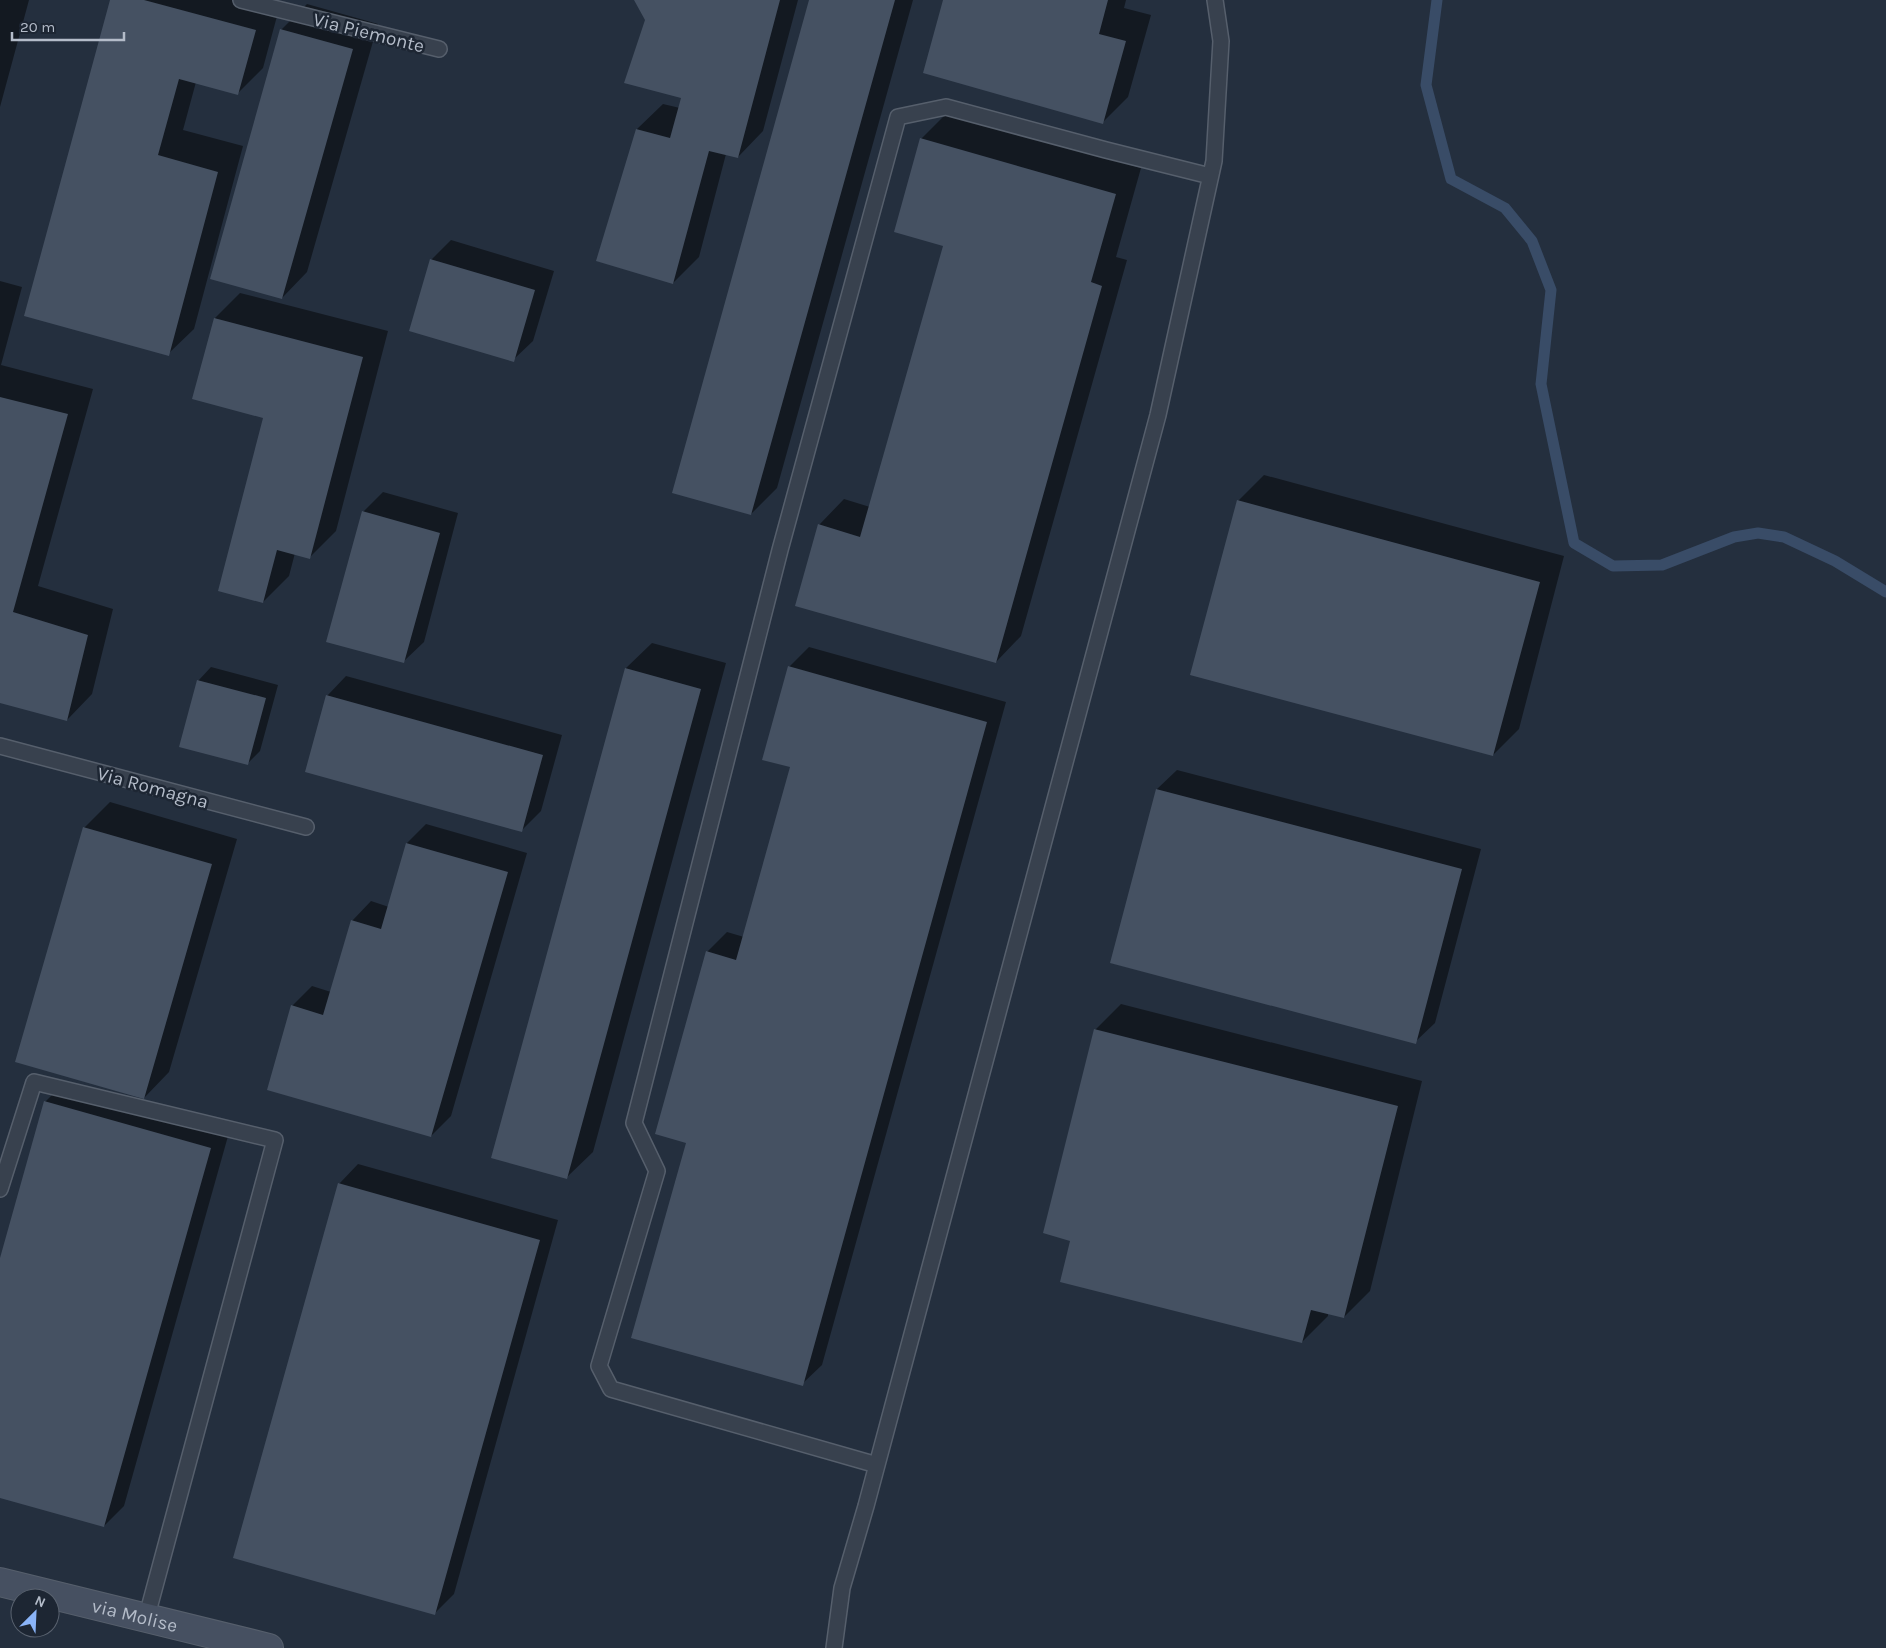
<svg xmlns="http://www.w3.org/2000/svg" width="1886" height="1648" viewBox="0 0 1886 1648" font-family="Karla,sans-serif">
<rect width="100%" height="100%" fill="#242f3e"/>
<path fill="#0007" d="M0,0H29L0,107Z
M111,0H263L280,5L263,68L237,94L196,82L183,130L243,146L194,329L168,354Z
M636,0H798L763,131L738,157L726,154L699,257L673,283L598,261L637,129L663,104L680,108L683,97Z
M810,0H913L777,488L751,514Z
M945,0H1126L1124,8L1151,15L1128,97L1103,122Z
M307,4L378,24L307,272L282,298L281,30Z
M947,113L1141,168L1116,257L1127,260L1021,636L996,662L819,525L844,499L870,507L944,245L921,139Z
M451,240L554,271L533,341L513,360L431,260Z
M0,281L22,287L1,365L93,389L38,586L113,609L92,694L67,720L0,701Z
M240,293L388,331L336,531L310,557L295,553L289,576L263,602L265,417L215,318Z
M1264,475L1564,556L1519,729L1493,755L1238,501Z
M383,492L458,513L424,642L404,661L363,512Z
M652,643L726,663L593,1152L567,1177L626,668Z
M809,647L1006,702L822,1365L802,1384L687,1142L707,952L727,932L744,937L791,766L789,667Z
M211,667L278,685L260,751L247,764L198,681Z
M346,676L562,735L541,811L522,830L327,696Z
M1177,770L1481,849L1435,1023L1415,1042L1112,963L1157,789Z
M110,802L237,839L169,1072L144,1098L84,828Z
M426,824L527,853L451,1116L431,1136L292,1006L312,986L331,992L352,921L371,901L389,907L407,843Z
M1121,1004L1422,1081L1370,1291L1344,1317L1328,1313V1316L1302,1342L1072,1240L1095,1030Z
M65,1082L230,1129L124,1506L104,1526L0,1497V1263L45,1102Z
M358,1164L558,1220L454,1594L435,1613L339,1184Z"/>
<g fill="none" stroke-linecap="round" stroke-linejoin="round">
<path stroke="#394c67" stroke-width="11" d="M1437,0L1426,85L1451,179L1505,208L1532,241L1551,290L1541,384L1574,543L1613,566L1662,565L1734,537L1758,533L1784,537L1835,561L1886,592"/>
</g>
<path fill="#455162" d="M110,0H144L256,30L238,95L179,79L158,155L218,172L169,356L24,316Z
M634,0H780L738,158L709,151L673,284L596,261L636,129L670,138L681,98L624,83L645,20Z
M809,0H895L751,515L672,493Z
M943,0H1108L1099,34L1126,41L1103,124L923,73Z
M280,29L353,49L282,299L210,279Z
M920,138L1116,194L1091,282L1102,286L996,663L795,606L818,524L860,537L943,246L894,232Z
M430,259L535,290L514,362L409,331Z
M214,318L363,357L310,559L277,550L263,603L218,591L263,418L192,399Z
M0,397L68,414L13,612L88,635L67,721L0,703Z
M1237,500L1540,582L1493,756L1190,675Z
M362,511L440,533L404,663L326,642Z
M788,666L987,722L803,1386L631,1338L686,1143L655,1134L706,951L736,960L790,767L762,760Z
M625,668L701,689L567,1179L491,1158Z
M197,680L266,698L248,765L179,747Z
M326,695L543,755L522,832L305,772Z
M1156,789L1462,869L1416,1044L1110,963Z
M83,827L212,864L144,1099L15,1062Z
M406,843L508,872L431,1137L267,1090L291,1005L323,1015L351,920L381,929Z
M1094,1029L1398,1106L1344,1318L1311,1310L1302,1343L1060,1282L1070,1241L1043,1233Z
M44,1101L211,1148L104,1527L0,1498V1258Z
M338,1183L540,1240L435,1615L233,1558Z"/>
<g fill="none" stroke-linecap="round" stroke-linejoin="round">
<defs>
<path id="service" d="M241,0L439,49
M0,746L306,827
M0,1189L34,1082L275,1140L145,1623
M877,1465L611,1389L599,1366L657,1171L634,1123L780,550L898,117L946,107L1106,150L1210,176
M834,1648L842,1588L866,1506L1158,415L1214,161L1221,41L1215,0"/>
<g id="secondary">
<path id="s1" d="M0,1582L269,1648"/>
</g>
</defs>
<use href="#service" stroke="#565f6c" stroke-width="18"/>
<use href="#secondary" stroke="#565f6c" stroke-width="30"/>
<use href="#service" stroke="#38414e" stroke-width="15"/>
<use href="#secondary" stroke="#465061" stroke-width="28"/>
</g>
<g text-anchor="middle" stroke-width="5" stroke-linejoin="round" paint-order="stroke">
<g font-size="19" fill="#b4bcc9" stroke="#1d2633">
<text transform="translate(369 32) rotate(14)" y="7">Via Piemonte</text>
<text transform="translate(153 787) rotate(15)" y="7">Via Romagna</text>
<text dy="7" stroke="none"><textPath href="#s1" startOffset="139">via Molise</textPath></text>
</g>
</g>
<g transform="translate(35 1613) rotate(24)"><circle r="24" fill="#1d2633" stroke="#59626f"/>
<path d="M0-4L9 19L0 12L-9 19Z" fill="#8ab4f8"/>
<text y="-8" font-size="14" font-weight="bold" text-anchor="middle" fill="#b4bcc9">N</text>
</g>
<path d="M12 32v8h112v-8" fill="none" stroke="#b4bcc9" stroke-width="2.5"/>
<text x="20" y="32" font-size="15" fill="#b4bcc9" stroke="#1d2633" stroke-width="4" paint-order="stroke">20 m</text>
</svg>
